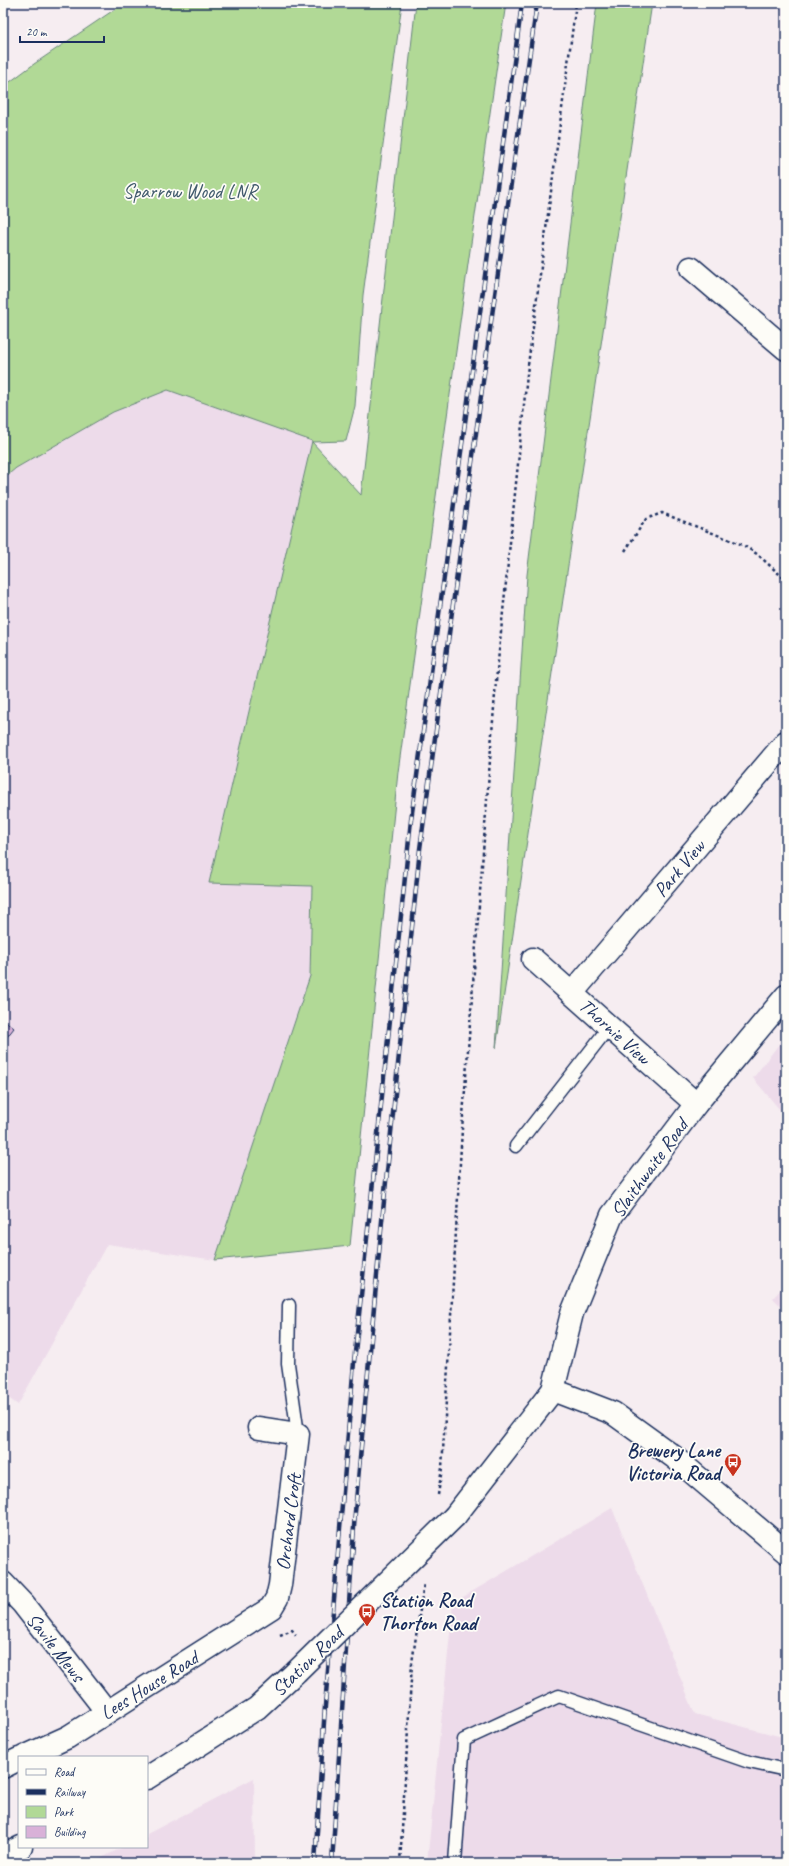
<svg xmlns="http://www.w3.org/2000/svg" width="789" height="1866" viewBox="0 0 789 1866" font-family="Caveat,sans-serif">
<rect width="100%" height="100%" fill="#f6edf1"/>
<filter id="ink" filterUnits="userSpaceOnUse"><feTurbulence type="fractalNoise" baseFrequency=".025" numOctaves="2"/><feDisplacementMap in="SourceGraphic" scale="8" xChannelSelector="R" yChannelSelector="G"/><feConvolveMatrix kernelMatrix="1 2 1 2 8 2 1 2 1" color-interpolation-filters="sRGB"/></filter>
<g filter="url(#ink)">
<path fill="#eddbea" d="M168,390L312,441L209,882L312,886L310,976L215,1260L107,1244L18,1405L3,1394V479L16,468L113,412Z
M786,1035V1117L753,1078Z
M786,1284V1311L773,1298Z
M612,1508L695,1714L786,1738V1863H427L453,1603Z
M254,1778L255,1863H92L123,1847H147V1834Z"/>
<path fill="#b1d996" stroke="#66847a" d="M124,3H402L363,295L355,406L346,441L312,442L361,495L416,3H506L468,264L398,772L350,1246L215,1260L310,976L312,886L209,883L312,441L168,390L113,412L16,468L3,479V87L34,64Z
M597,3H652L496,1048L527,575Z"/>
<path fill="#d9b1d8" stroke="#1b2f5e" d="M3,1019L14,1028L3,1042Z"/>
<g fill="none" stroke-linecap="round" stroke-linejoin="round">
<defs>
<path id="lane" d="M516,1146L609,1027
M289,1305L288,1364L298,1434
M455,1863L464,1740L559,1696L749,1762L786,1770"/>
<path id="street" d="M691,268L786,349
M533,959L696,1104
M572,993L786,742
M553,1390L613,1413L674,1457L786,1552
M3,1583L23,1604L107,1712
M24,1757L68,1737L271,1608L277,1598L280,1585L298,1434L259,1428
M3,1767L19,1759"/>
<path id="secondary" d="M455,1516L553,1390L572,1313L612,1215L696,1104L786,996
M147,1778L257,1708L296,1672
M3,1856L21,1847"/>
</defs>
<use href="#lane" stroke="#1b2f5e" stroke-width="15"/>
<use href="#street" stroke="#1b2f5e" stroke-width="25"/>
<use href="#secondary" stroke="#1b2f5e" stroke-width="25"/>
<path stroke="#1b2f5e" stroke-width="2.5" stroke-dasharray="3 3" stroke-linecap="butt" d="M625,551L646,519L662,513L743,545L757,554L786,580
M438,1495L442,1468L462,1129L496,681L528,365L576,3
M280,1635L292,1630L296,1635
M400,1863L412,1663L424,1583"/>
<use href="#lane" stroke="#fdfcf7" stroke-width="12"/>
<use href="#street" stroke="#fdfcf7" stroke-width="22"/>
<use href="#secondary" stroke="#fdfcf7" stroke-width="22"/>
<defs>
<path id="rail" d="M315,1863L325,1706L354,1362L411,820L522,3
M332,1863L355,1512L382,1221L420,849L491,322L537,3"/>
</defs>
<use href="#rail" stroke="#1b2f5e" stroke-width="4.5"/>
<use href="#rail" stroke="#fdfcf7" stroke-width="3" stroke-dasharray="9" stroke-linecap="butt"/>
<defs>
<path id="secondary-bridge" d="M296,1672L455,1516"/>
</defs>
<use href="#secondary-bridge" stroke="#1b2f5e" stroke-width="25" stroke-linecap="butt"/>
<use href="#secondary-bridge" stroke="#fdfcf7" stroke-width="22"/>
</g>
</g>
<defs>
<symbol id="bus-pin" viewBox="-11 -11 22 30"><path d="M0 17L-7.5 6A9.5 9.5 0 1 1 7.5 6Z" fill="#c8321e" stroke="#fdfcf7"/><path d="M-5-6H5V4H4V6H2V4H-2V6H-4V4H-5ZM-3.5-4V0h7V-4ZM-3.5 1.2v1.5H-2V1.2ZM2 1.2v1.5H3.5V1.2Z" fill="#fff"/></symbol>
</defs>
<g fill-rule="evenodd">
<use href="#bus-pin" x="723" y="1452" width="20" height="27"/>
<use href="#bus-pin" x="357" y="1602" width="20" height="27"/>
</g>
<g text-anchor="middle" stroke-width="3.5" stroke-linejoin="round" paint-order="stroke">
<g font-size="20" fill="#405a6c" stroke="#fdfcf7">
<text x="190" y="198">Sparrow Wood LNR</text>
</g>
<g font-size="20" fill="#1b2f5e" stroke="#fdfcf7">
<text transform="translate(679 868) rotate(-50)" y="7">Park View</text>
<text transform="translate(615 1031) rotate(42)" y="7">Thornie View</text>
<text transform="translate(649 1168) rotate(-54)" y="7">Slaithwaite Road</text>
<text transform="translate(288 1522) rotate(-83)" y="7">Orchard Croft</text>
<text transform="translate(56 1647) rotate(52)" y="7">Savile Mews</text>
<text transform="translate(307 1661) rotate(-44)" y="7">Station Road</text>
<text transform="translate(149 1685) rotate(-32)" y="7">Lees House Road</text>
</g>
<g font-size="20" font-weight="bold" fill="#1b2f5e" stroke="#fdfcf7" text-anchor="end">
<text x="720" y="1457">Brewery Lane<tspan x="720" dy="23">Victoria Road</tspan></text>
<text x="380" y="1607" text-anchor="start">Station Road<tspan x="380" dy="23">Thorton Road</tspan></text>
</g>
</g>
<rect width="789" height="1866" fill="none" stroke="#fdfcf7" stroke-width="16"/>
<rect x="8" y="8" width="773" height="1850" fill="none" stroke="#1b2f5e" stroke-width="1.5" filter="url(#ink)"/>
<rect x="18" y="1756" width="130" height="92" fill="#fdfcf7" stroke="#a3aaba"/>
<rect x="26" y="1769" width="20" height="6" fill="#fdfcf7" stroke="#a3aaba"/>
<text x="54" y="1776" font-size="12" fill="#1b2f5e">Road</text>
<rect x="26" y="1789" width="20" height="6" fill="#1b2f5e" stroke="#a3aaba"/>
<text x="54" y="1796" font-size="12" fill="#1b2f5e">Railway</text>
<rect x="26" y="1806" width="20" height="12" fill="#b1d996" stroke="#a3aaba"/>
<text x="54" y="1816" font-size="12" fill="#1b2f5e">Park</text>
<rect x="26" y="1826" width="20" height="12" fill="#d9b1d8" stroke="#a3aaba"/>
<text x="54" y="1836" font-size="12" fill="#1b2f5e">Building</text>
<path d="M20 36v6h84v-6" fill="none" stroke="#1b2f5e" stroke-width="2"/>
<text x="26" y="36" font-size="12" fill="#1b2f5e" stroke="#fdfcf7" stroke-width="3" paint-order="stroke">20 m</text>
</svg>
